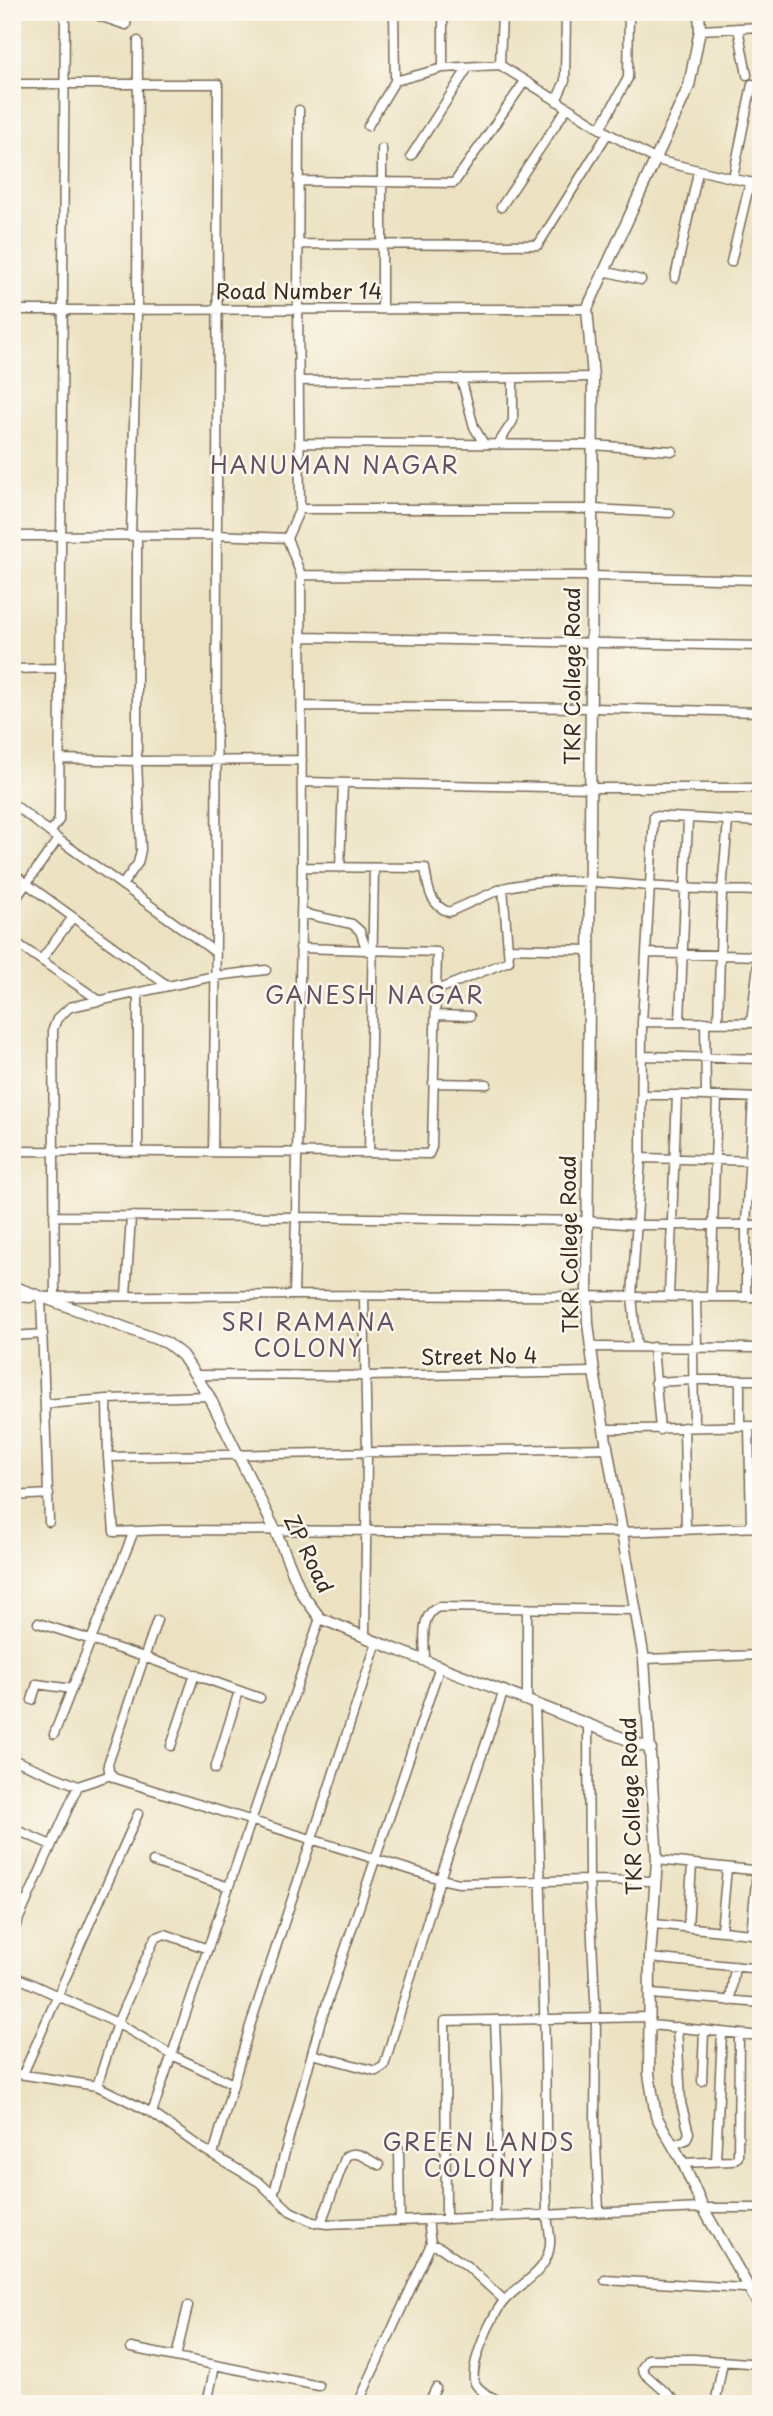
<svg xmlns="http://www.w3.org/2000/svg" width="773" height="2416" viewBox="0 0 773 2416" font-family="'Playpen Sans',sans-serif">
<rect width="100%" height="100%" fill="#fbf7ec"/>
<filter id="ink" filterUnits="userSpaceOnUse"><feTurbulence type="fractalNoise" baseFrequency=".0143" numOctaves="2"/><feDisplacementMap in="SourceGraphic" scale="14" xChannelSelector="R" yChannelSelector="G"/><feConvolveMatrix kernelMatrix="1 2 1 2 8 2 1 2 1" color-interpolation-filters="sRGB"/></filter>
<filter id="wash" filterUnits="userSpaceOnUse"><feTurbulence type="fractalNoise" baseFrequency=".00686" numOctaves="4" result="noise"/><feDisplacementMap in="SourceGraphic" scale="28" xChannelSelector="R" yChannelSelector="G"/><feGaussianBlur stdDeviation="1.57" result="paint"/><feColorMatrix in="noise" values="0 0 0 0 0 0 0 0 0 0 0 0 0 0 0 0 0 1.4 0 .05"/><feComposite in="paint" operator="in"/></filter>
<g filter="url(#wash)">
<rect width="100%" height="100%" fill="#ece2c2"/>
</g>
<g filter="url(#ink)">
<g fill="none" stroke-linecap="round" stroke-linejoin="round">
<defs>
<path id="minor" d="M87,12L126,25L128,12
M738,28L747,75
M700,30L761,27
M500,65L502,12
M443,68V12
M395,81L443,68L500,65L608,133L656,160L761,185
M12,84H218L216,935L213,1151
M556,101L565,81L566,12
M368,126L395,81L394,12
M600,129L628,78L629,12
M382,149V309
M411,156L467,69
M733,178L752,84
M298,181L454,183L525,81
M501,207L567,108
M298,244L538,245L608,133
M731,262L750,182
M604,271L641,280
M675,278L698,172
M12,310L587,309
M461,378L474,427L484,444
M299,381L593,377
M300,443L593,445L673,451
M498,444L513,421V378
M300,509H593L670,513
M12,536L216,535L287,538
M131,536L137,310L138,41
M301,575L592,576L761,580
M301,637L761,646
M12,669L59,668
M302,706L592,708L761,712
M60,759L137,761L302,760
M302,782L592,788H761
M12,803L58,839L215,952
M50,833L59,820L65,12
M302,867L425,868C428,887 429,905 449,912L503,888
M340,868L343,783
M12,873L168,986
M122,885L138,863L141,850L137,761V536
M12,904L58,839
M301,913L352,924L360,931L367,951
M12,940L100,1001
M300,948L437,952L432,1147L429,1154L369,1153L374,869
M508,948L589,950
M646,953L761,956
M41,960L73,917
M437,990L509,961L503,888C551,876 598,882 648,886C685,889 723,890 761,891
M436,1015L470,1016
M680,1021L688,819
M718,1021L722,890L728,821
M642,1022L761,1023
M705,1022L706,1096
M751,1023L759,956L761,883
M642,1056L761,1059
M433,1083L487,1084
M643,1095H677L669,1296
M677,1095L761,1098
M12,1151L369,1153
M138,1151V993
M641,1158L761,1161
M54,1216L296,1217L302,867L301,575L287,538L300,509L298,309L299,110
M294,1295L296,1217L587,1221L636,1225H761
M55,1296L53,1029L57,1019L70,1007L215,976L266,970
M126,1296L131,1216
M364,1296L367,1452L365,1636
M696,1296L697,1347
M711,1296L717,1097
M746,1297V1224L753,1098
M12,1336L43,1334
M592,1347L761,1348
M637,1347L632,1296L641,1158L642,1022L654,816L761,822
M653,1347L660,1430
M693,1347L694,1426
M197,1375L366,1376L594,1372
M740,1380V1425
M655,1382L693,1380H761
M209,1396L107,1399L108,1457L114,1532L163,1530L621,1532L761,1527
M45,1404L107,1399
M749,1426L751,1527
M684,1427L686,1530
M605,1429C657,1430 709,1426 761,1426
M108,1457L608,1448
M12,1496L49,1494
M49,1522L41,1297L294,1295L761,1297
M157,1620L108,1764L109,1771L114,1778L440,1879L459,1883L589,1880L656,1881
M38,1623L144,1657L260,1698
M644,1659L761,1655
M425,1660C425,1642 419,1614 439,1607L634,1610
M32,1700L37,1684L72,1689
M527,1700V1609
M588,1725L589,1880L596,2019L595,2121L599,2212
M54,1734L134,1531
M171,1746L195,1674
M12,1759L78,1786L12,1934
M215,1769L239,1691
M78,1786L111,1775
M12,1828L51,1845
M657,1860L761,1871
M153,1862L229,1887
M12,1898L26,1903
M654,1924L761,1935
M688,1927L692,1864
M721,1931L727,1868
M751,1934L757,1871
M208,1949L165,1934L155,1938L117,2023L172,2055L233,2084
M650,1958L761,1969
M12,1975L117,2023L97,2086
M651,1994L761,2003
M730,2001L735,1966
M495,2020L498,2097L495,2216
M651,2025L761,2036
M312,2054L376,2071L384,2066L440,1879L504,1690
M12,2073L97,2086L116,2095L152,2113L200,2147L259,2182L290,2211L313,2222L327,2224L703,2208H761
M23,2074L138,1814
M702,2081L704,2030
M152,2113L320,1618
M672,2145L686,2140L689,2133L681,2103L677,2027
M399,2149L400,2221
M213,2155L250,2026L377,1642
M716,2161L722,2032
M683,2163L732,2161L738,2157L739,2035
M273,2196L320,2024L440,1666
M446,2219L445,2021L650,2017
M321,2223L346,2156C357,2149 369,2160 379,2165
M431,2244L441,2248L467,2266L504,2300
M605,2280L761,2289
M131,2348L319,2386
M176,2357L188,2306
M207,2404L215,2365
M358,2404L431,2244L428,2220
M428,2404L436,2388
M505,2404C495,2398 480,2393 475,2383C468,2367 493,2312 505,2300C522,2282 548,2272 550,2244C551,2234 547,2223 547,2212C546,2183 546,2152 546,2122C545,1983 539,1843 535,1704
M679,2404L645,2374L642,2368L648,2359H694L761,2364
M715,2404L723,2362"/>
<path id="tertiary" d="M699,12L700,30L689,86L587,309L593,377L587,1295L588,1323L594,1372L644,1659L657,1860L650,1958L649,2074L656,2116L683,2163L703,2208L761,2309
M12,1286L167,1343L182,1355L209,1396L276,1532L302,1594L320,1618L377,1642L651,1749
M12,1295L30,1297"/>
</defs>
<use href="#minor" stroke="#796a57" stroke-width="11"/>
<use href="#tertiary" stroke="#796a57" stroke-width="13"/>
<use href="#minor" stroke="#fff" stroke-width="8"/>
<use href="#tertiary" stroke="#fff" stroke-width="10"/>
</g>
</g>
<g text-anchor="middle" stroke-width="5" stroke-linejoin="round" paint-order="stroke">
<g font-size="21" fill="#3b2a1e" stroke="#fbf7ec">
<text x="299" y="299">Road Number 14</text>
<text transform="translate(573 676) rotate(-90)" y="7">TKR College Road</text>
<text transform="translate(570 1244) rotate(-91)" y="7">TKR College Road</text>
<text transform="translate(479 1357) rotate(-1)" y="7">Street No 4</text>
<text transform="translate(308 1554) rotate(64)" y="7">ZP Road</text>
<text transform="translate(632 1806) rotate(-92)" y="7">TKR College Road</text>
</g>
<g font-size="23" letter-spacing="2" fill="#655062" stroke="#fbf7ec">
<text x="335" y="474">HANUMAN NAGAR</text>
<text x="375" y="1004">GANESH NAGAR</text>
<text x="309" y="1331">SRI RAMANA<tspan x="309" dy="26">COLONY</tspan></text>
<text x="479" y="2151">GREEN LANDS<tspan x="479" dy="26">COLONY</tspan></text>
</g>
</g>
<rect width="773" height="2416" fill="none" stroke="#fbf7ec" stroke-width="42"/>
</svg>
